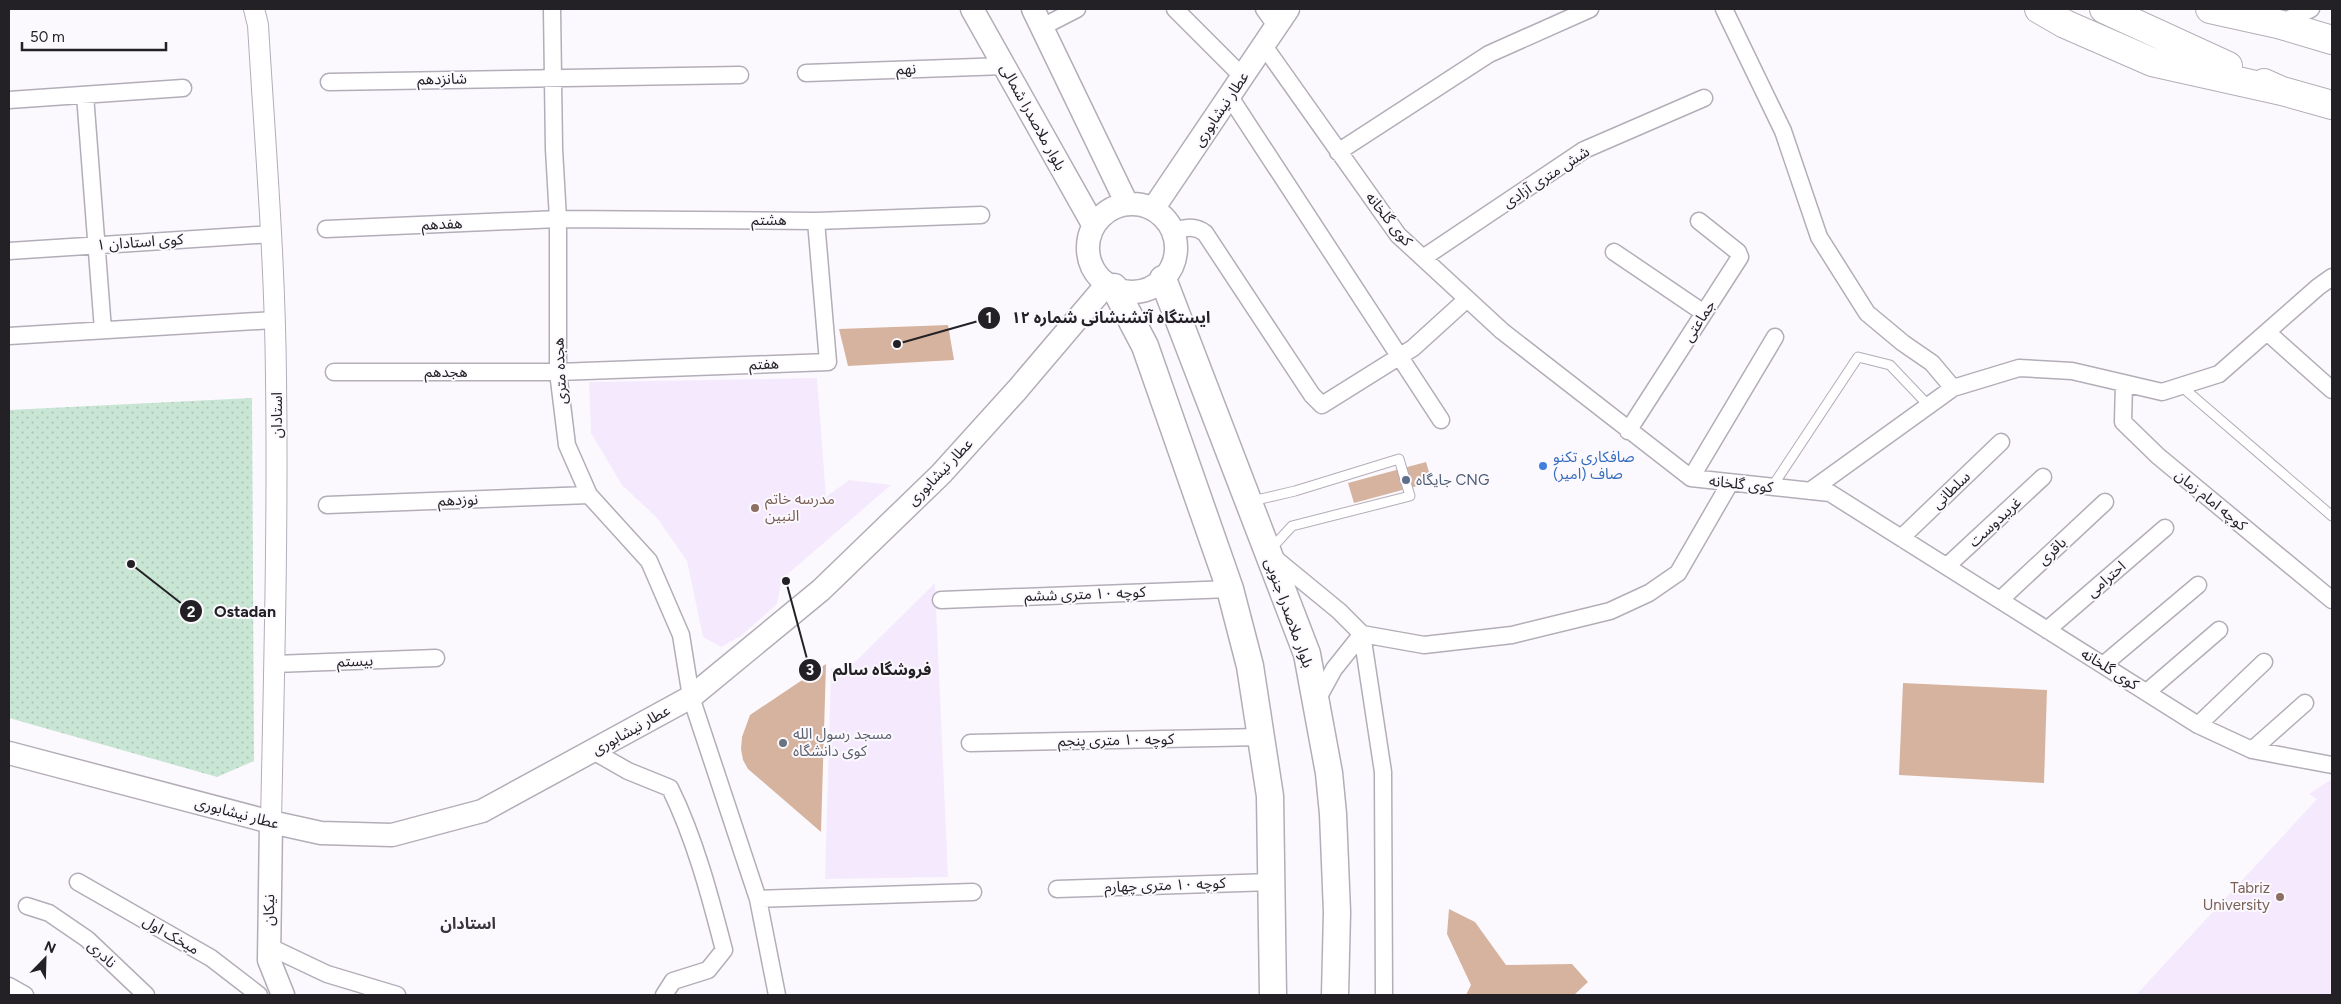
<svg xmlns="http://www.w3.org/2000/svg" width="2341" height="1004" viewBox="0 0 2341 1004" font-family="Figtree,'Noto Sans Arabic',sans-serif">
<defs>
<pattern id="park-dots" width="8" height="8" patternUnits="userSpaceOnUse" patternTransform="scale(1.25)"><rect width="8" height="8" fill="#c9e6d5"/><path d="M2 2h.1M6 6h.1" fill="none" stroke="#acc5b7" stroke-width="1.8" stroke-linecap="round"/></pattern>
</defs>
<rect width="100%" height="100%" fill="#fcf9fe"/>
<path fill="#f5eafd" d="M817,378L826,497L849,480L891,485L782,579L777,604L741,636L721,647L703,637L687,561L657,518L622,485L591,433L589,382Z
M935,583L948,877L825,879L831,668H849Z
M2332,779V995H2136L2317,799L2309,794Z"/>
<path fill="url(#park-dots)" d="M252,398L254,761L217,777L9,718V410Z"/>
<path fill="#d6b39e" d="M948,325L954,360L848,366L839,329Z
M1426,462L1432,482L1354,503L1348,483Z
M826,664L821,832L748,769L743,760L741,749L742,737L750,715Z
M1903,683L2047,690L2044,783L1899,775Z
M1449,909L1475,922L1506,965L1572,964L1588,982L1574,995H1466L1471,985L1447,934Z"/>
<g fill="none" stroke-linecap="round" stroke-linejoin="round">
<defs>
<path id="service" d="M2181,386L2332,516
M1772,487L1858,357L1890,365L1928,405
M1252,501L1295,491L1399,459L1410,496L1292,526L1270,550"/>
<path id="minor" d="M552,9L554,149L558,219V372L567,445L589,495L649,561L681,635L691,697L758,899L777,995
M1175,9L1243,77
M1264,9L1277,27
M1724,9L1783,131L1819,237L1867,313L1903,343L1932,363L1953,388
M2278,24L2311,9
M1042,27L1077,9
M1264,46L1398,235L1502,331L1691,478L1830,493L2198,725L2252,750L2332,765
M806,73L1005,66
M329,82L740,75
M85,95L103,330
M1230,97L1441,420
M9,100L183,88
M1338,152L1489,54L1590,9
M326,229L558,219L816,221L981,215
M1172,231C1185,228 1194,225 1205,233L1312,395L1322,405L1413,348L1467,299
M9,251L272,234
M1614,252L1704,313
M1423,258L1584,150L1704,98
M2267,332L2332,390
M9,336L274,320
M334,372H558L828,362L816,221
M2124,383L2123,422L2158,456L2332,600
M1628,431L1740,257L1738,252L1699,221
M1691,478L1775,337
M1810,491L1953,388L2019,368L2072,371L2162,392L2219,374L2318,287L2332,277
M327,505L589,495
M1901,538L2001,442
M1272,556L1339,611L1362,634L1334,669L1317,700
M1947,566L2043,477
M941,600L1230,589
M2000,600L2105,502
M2047,630L2165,528
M274,664L436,658
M2103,665L2198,585
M2147,692L2219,630
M2198,725L2264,662
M970,743L1262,737
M2252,750L2305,703
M593,751L628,771L670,788C695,839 710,896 724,950L708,970L673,981L664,995
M78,882L211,958L259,995
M1057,889L1273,882
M758,899L973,892
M27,906L49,913L87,939L146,995
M268,946L327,974L397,995
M9,986L25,995
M1384,995L1383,772L1362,634L1424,645L1512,635L1610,611L1649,593L1678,573L1730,483"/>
<path id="tertiary" d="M254,9L258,25C265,143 275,260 276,378C278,526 274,674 271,822"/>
<path id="secondary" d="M972,9L1094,226
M1033,9L1127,204
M1088 248a44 44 0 1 1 88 0a44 44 0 1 1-88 0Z
M1153,209L1288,9
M9,753L271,822L321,833L392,835L482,811L691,697L821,590L941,474L1017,390L1107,284
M271,822L269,960L283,995"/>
<path id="primary" d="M1163,279L1307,654L1329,773L1333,814L1337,912L1335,995
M1114,287L1145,346L1230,589L1250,666L1270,796L1273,995"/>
<path id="trunk" d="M2039,9L2065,24L2152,62L2282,91
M2104,9L2228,66
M2210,9L2278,24L2332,40
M2264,83L2282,91L2332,105"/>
</defs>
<use href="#service" stroke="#b3adb8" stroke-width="11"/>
<use href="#minor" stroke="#b3adb8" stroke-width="19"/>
<use href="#tertiary" stroke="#b3adb8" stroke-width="22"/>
<use href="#secondary" stroke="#b3adb8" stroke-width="25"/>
<use href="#primary" stroke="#b3adb8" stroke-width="29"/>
<use href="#trunk" stroke="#b3adb8" stroke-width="30"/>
<use href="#service" stroke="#fff" stroke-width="9"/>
<use href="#minor" stroke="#fff" stroke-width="16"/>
<use href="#tertiary" stroke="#fff" stroke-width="20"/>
<use href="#secondary" stroke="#fff" stroke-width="22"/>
<use href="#primary" stroke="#fff" stroke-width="26"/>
<use href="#trunk" stroke="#fff" stroke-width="28"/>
</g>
<circle fill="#3f7fe0" stroke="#fcf9fe" stroke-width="2" cx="1543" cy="466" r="5"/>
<circle fill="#5c6f8a" stroke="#fcf9fe" stroke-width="2" cx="1406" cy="480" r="5"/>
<g fill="#8d6e63" stroke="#fcf9fe" stroke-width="2">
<circle cx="755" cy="508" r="5"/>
<circle cx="2280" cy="897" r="5"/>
</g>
<circle fill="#6b7280" stroke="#fcf9fe" stroke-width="2" cx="783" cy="743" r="5"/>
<g text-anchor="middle" stroke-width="4" stroke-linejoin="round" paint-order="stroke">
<g font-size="15" fill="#232125" stroke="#fcf9fe">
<text transform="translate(906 69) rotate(-2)" y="5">نهم</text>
<text transform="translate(442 79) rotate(-1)" y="5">شانزدهم</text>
<text transform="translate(1221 109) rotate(-56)" y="5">عطار نیشابوری</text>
<text transform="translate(1033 117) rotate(61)" y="5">بلوار ملاصدرا شمالی</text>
<text transform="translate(1546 177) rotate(-33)" y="5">شش متری آزادی</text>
<text transform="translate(1389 219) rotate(51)" y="5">کوی گلخانه</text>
<text x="769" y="225">هشتم</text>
<text transform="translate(442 224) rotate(-2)" y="5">هفدهم</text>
<text transform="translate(140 242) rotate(-4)" y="5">کوی استادان ۱</text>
<text transform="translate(1699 321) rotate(-57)" y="5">جماعتی</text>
<text transform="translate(764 364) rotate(-2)" y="5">هفتم</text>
<text transform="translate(560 371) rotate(-93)" y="5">هجده متری</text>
<text x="446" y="377">هجدهم</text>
<text transform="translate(277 415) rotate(-90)" y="5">استادان</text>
<text transform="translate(940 472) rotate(-46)" y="5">عطار نیشابوری</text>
<text transform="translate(1741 484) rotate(6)" y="5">کوی گلخانه</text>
<text transform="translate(1951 490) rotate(-44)" y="5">سلطانی</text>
<text transform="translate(458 500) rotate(-2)" y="5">نوزدهم</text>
<text transform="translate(2211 500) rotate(39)" y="5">کوچه امام زمان</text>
<text transform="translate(1995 522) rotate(-43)" y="5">غریبدوست</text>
<text transform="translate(2052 551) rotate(-43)" y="5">باقری</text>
<text transform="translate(2106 579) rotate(-41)" y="5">احترامی</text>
<text transform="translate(1085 594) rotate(-2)" y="5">کوچه ۱۰ متری ششم</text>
<text transform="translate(1289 613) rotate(70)" y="5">بلوار ملاصدرا جنوبی</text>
<text transform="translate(355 661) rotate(-2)" y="5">بیستم</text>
<text transform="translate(2110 669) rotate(32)" y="5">کوی گلخانه</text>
<text transform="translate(631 730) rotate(-29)" y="5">عطار نیشابوری</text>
<text transform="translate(1116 740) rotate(-1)" y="5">کوچه ۱۰ متری پنجم</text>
<text transform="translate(237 813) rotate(15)" y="5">عطار نیشابوری</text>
<text transform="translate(1165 885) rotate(-2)" y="5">کوچه ۱۰ متری چهارم</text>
<text transform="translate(269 910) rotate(-89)" y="5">نیکان</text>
<text transform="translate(171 935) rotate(30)" y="5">میخک اول</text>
<text transform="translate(102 954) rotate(43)" y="5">نادری</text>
</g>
<g font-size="15" fill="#366cbe" stroke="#fcf9fe" text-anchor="start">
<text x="1553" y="462">صافکاری تکنو<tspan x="1553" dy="17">صاف (امیر)</tspan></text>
</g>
<g font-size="15" fill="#4e5e75" stroke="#fcf9fe" text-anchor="start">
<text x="1416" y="485">جایگاه CNG</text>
</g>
<g font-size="15" fill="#785e54" stroke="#fcf9fe" text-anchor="start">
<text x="765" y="504">مدرسه خاتم<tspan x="765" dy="17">النبین</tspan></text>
<text x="2270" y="893" text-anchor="end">Tabriz<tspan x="2270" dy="17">University</tspan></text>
</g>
<g font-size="15" fill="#5b616d" stroke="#fcf9fe" text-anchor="start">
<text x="793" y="739">مسجد رسول الله<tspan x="793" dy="17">کوی دانشگاه</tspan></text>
</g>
<g font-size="16" font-weight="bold" fill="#37323b" stroke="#fcf9fe">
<text x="468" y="929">استادان</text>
</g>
</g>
<path fill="none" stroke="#232125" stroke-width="2" d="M897 344L989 318M131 564L191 611M786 581L810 670"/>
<g fill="#232125" stroke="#fcf9fe" stroke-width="2">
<circle cx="897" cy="344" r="5"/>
<circle cx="131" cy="564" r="5"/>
<circle cx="786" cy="581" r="5"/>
<circle cx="989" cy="318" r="12"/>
<circle cx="191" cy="611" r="12"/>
<circle cx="810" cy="670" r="12"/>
</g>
<g font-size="15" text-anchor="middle" font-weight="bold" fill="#fff">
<text x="989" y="323">1</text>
<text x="191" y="617">2</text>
<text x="810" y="675">3</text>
</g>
<g font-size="16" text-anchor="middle" font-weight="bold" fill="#232125" stroke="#fcf9fe" stroke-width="4" stroke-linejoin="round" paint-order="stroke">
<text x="1111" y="323">ایستگاه آتشنشانی شماره ۱۲</text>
<text x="245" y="617">Ostadan</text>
<text x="882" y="675">فروشگاه سالم</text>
</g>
<rect width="2341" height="1004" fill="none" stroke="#232125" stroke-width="20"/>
<g transform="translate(45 959) rotate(23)" stroke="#fcf9fe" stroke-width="4" paint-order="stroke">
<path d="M0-4L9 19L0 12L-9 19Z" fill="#232125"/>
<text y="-8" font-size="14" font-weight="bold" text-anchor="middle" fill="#232125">N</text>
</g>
<path d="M22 42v8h144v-8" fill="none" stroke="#232125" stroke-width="2.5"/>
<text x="30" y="42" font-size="15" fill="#232125" stroke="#fcf9fe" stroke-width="4" paint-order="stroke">50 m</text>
</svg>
